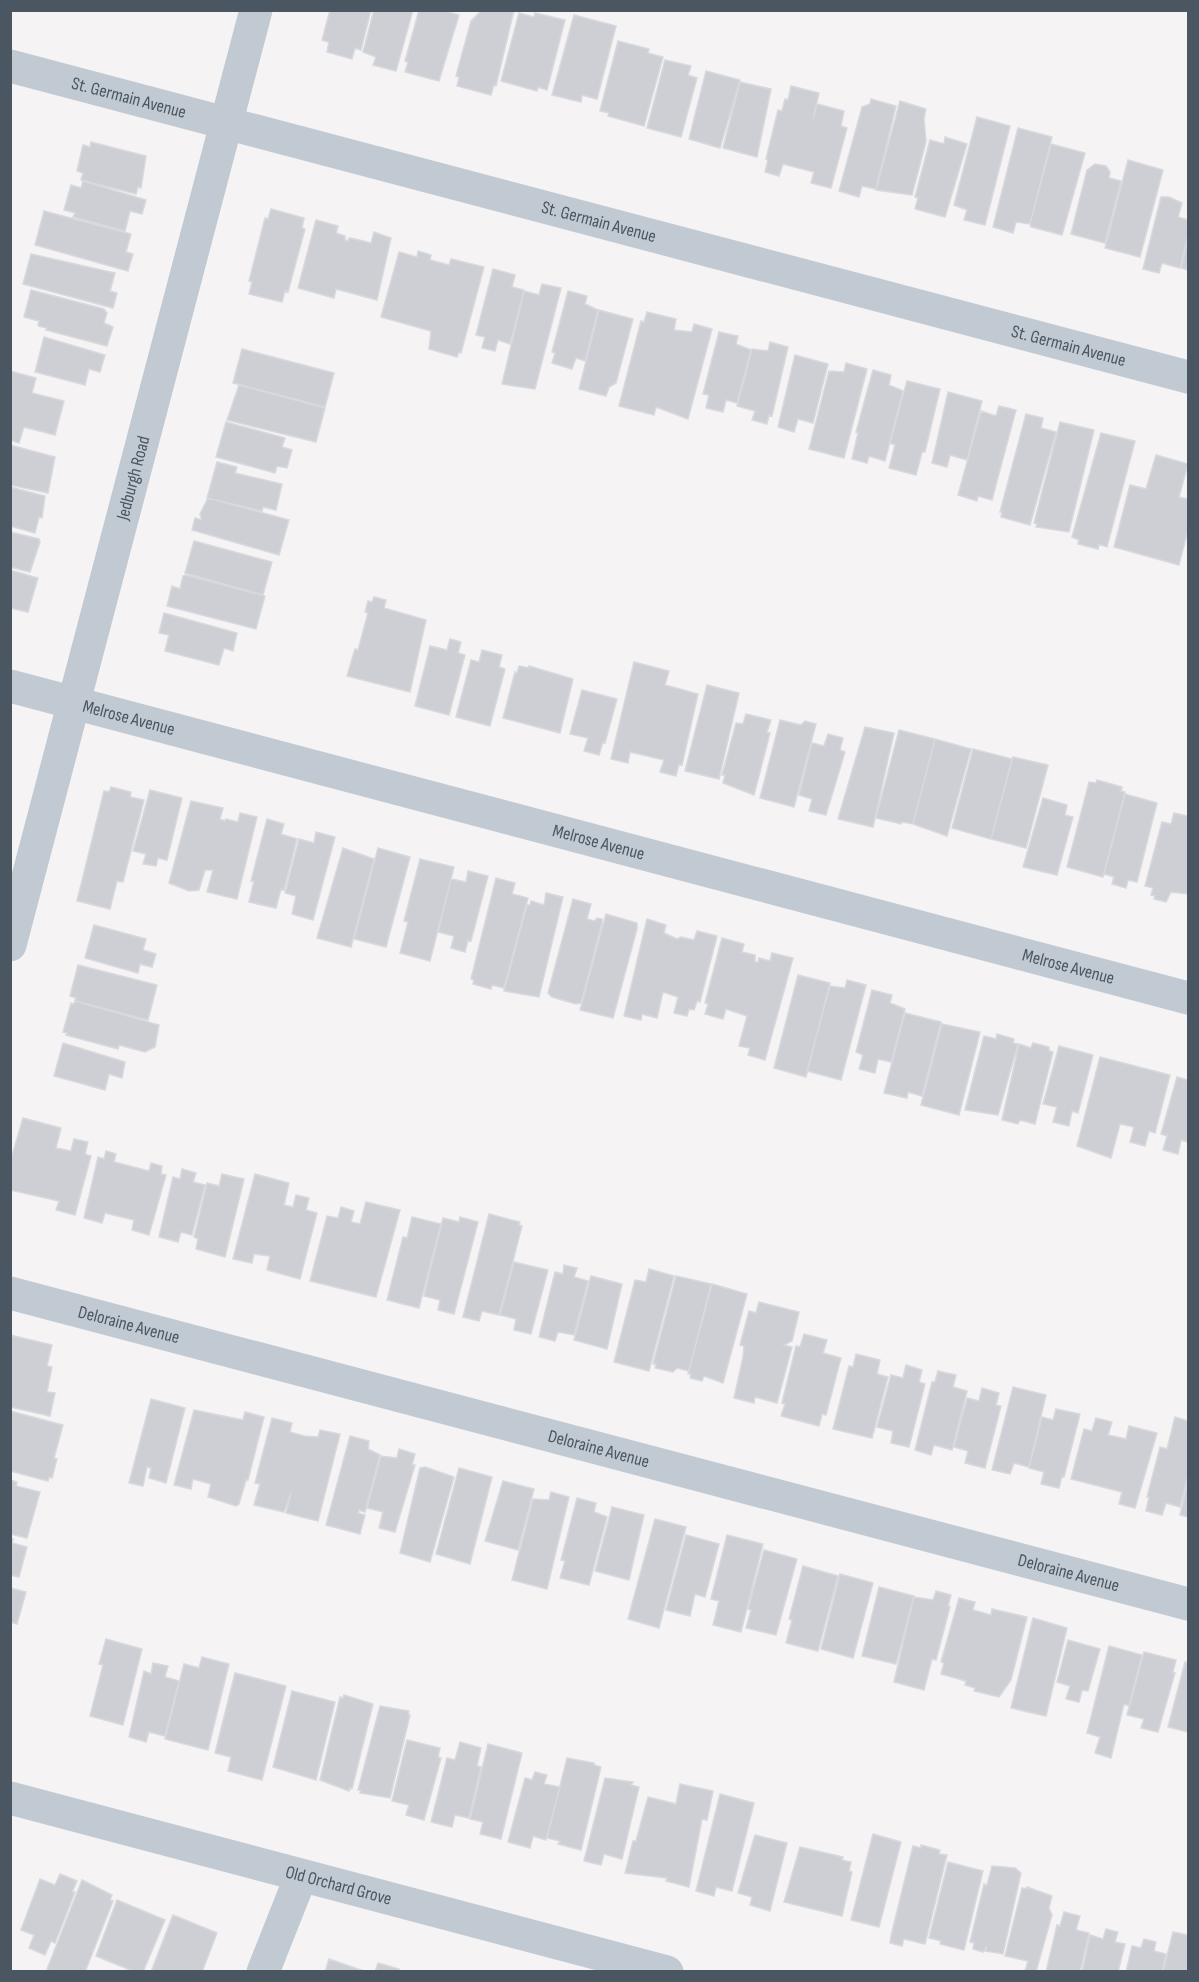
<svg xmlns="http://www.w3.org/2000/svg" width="1199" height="1982" viewBox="0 0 1199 1982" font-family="'Sofia Sans Condensed',sans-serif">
<rect width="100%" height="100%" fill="#f5f3f3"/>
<path fill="#cdcfd5" stroke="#d7d9de" stroke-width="1.5" d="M330,10H371L361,50L355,48L352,59L327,52L329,42L322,40Z
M374,10H413L396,71L373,65L376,57L363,52Z
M419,10H442L459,15L439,81L405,72L408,62L405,61Z
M482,10H514L496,86L494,85L491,95L457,86L459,77L456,76L471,21Z
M519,13L534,17L535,13L565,20L547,90L538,87L537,91L501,81Z
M574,15L616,26L597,99L582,95L581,102L552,95Z
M618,41L649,49L648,53L663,57L644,126L608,116L609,113L600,111Z
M665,60L691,66L688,75L697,78L681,137L647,128Z
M706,71L740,80L720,148L689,139Z
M740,82L771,89L757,157L723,148Z
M791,86L819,93L813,119L817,104L844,111L841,126L847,128L831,188L811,183L814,172L783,164L779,176L765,172L768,160L766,159L778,110L782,111L785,99L788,100Z
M871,99L896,106L876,189L862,186L859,197L839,191L862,107L870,104Z
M900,101L926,109L924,118L926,142L912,195L876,190Z
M977,117L1010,126L985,225L964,220L967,210L954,205Z
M1018,128L1052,137L1030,224L1016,222L1013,233L993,227Z
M945,137L967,144L945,217L915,209L918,198L915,197L930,140L944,144Z
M91,142L146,156L141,188L138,187L136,194L81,180L83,173L77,171L83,145L90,147Z
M1051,144L1085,153L1062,235L1031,227L1030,224Z
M1128,160L1163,170L1140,257L1105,248Z
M1095,164L1106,166L1110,172L1109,178L1121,181L1105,243L1071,234L1087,170Z
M83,181L146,200L142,214L130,211L125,231L73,217L75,213L64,210L71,185L81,188Z
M1161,197H1169L1182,203L1178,217L1188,220V235L1180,268L1162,263L1159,273L1143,269Z
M271,209L304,218L302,228L305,229L288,292L285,291L282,302L249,294L252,282L249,281L265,218L268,219Z
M44,211L131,234L126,252L133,254L128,271L35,245Z
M316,220L338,226L336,233L345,236V240L348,241L349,238L355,239L371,243L374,232L391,238L377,300L336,289L334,298L298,288Z
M1188,240V270L1181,268Z
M418,251L431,255L430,260L449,265L451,259L484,267L461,353L459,352L457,357L429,349L431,331L381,317L399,252L417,257Z
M31,254L115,273L110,291L117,293L113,308L23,284Z
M493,269L515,275L512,287L524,290L510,344L498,340L495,351L482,348L485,337L476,335Z
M542,284L561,288L535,389L502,384L524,291L539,295Z
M31,290L104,309L107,313L104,323L113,327L107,346L46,330L47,328L38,326L39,321L24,317Z
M568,291L587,296L585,304L598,310L585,361L576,358L572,369L552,363L555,353L552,352Z
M599,310L633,319L616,383L609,387L606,396L579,389Z
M647,312L676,319L674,330L692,332L694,324L712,329L688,419L656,407L654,415L619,406L641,321L644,322Z
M719,332L738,336L736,344L751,350L737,403L726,400L723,412L706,408L709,395L703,394Z
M44,337L105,355L100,372L89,369L85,385L35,372Z
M770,342L788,347L772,416L769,415L767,424L752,420L755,411L737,406L752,349L768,351Z
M242,349L334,373L325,407L233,383Z
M795,355L828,364L813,423L798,419L794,432L778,427Z
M846,363L867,369L844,458L809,449L829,371L844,372Z
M873,370L891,375L889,385L903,391L885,461L869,456L867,463L852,459L858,433L856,432Z
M10,371L36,378L32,393L64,401L55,435L24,427L19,443L10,440Z
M907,381L940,389L925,452H922L916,475L889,468L895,445L890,443Z
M239,385L325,408L316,442L227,420Z
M948,392L982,401L967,460L950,455L947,467L932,463Z
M999,406L1016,410L992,500L978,496L977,501L958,495L981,411L996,416Z
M1026,414L1043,418L1041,428L1056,432L1030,525L1001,517L1002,512H1000Z
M226,422L285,438L282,447L292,450L287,468L277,466L275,473L216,457Z
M1060,422L1094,430L1069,532L1036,527L1037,524L1034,523Z
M1101,433L1135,441L1107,547L1099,544L1098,549L1078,544L1079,540L1072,537Z
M10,445L55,457L48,493L10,485Z
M1156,455L1188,464L1179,497L1188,499V530L1179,565L1114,547L1130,485L1146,489Z
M217,462L237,467L235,473L282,484L276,510L263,507L262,511L207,498Z
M10,487L45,496L42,518L39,517L35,533L10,526Z
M208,498L289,520L279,555L192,530L195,518L202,520L200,514Z
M10,532L39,539L40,542L30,572L10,567Z
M194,541L272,562L263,595L185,573Z
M10,570L38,578L28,612L10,608Z
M186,575L265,596L256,629L167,606L172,586L180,589L183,576Z
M374,597L386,600L384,608L426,620L410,692L347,676L355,649L358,650L368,613L365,612L368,601L372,602Z
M164,613L237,633L233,651L224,648L219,665L165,651L169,635L159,633Z
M450,639L461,642L458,653L465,655L449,715L415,706L430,646L447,650Z
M482,650L502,655L499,667L505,669L490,726L456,717L471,660L479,662Z
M634,662L669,671L665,685L698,694L682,765L679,764L676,776L660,772L664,760L630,752L628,763L611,759Z
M519,666L529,668V666L573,679L560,733L503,718L515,672L517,673Z
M707,685L739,693L719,779L685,771Z
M582,690L617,699L605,743L603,742L599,755L584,751L588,738L570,734Z
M746,714L771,720L767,732L770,733L754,795L723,783L725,775H722L736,723L743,724Z
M780,720L801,725L805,721L816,724L794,807L760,798Z
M865,727L894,733L873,827L838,819Z
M899,730L935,739L913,824L902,822L901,824L876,818Z
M828,734L843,738L840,750L845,752L826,815L809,811L812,799L799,795L812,743L824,746Z
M935,739L971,749L947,836L913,824Z
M973,749L1012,759L991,839L952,828Z
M1013,757L1048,765L1026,848L991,839Z
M1097,780L1122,787L1121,791L1125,792L1103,877L1067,867L1089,782L1096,783Z
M111,787L131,792L130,797L144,800L123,882L117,881L110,909L77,901L104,791L109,792Z
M150,790L182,798L167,860L158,858L156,866L143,864L146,854L133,851Z
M1125,794L1157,803L1137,882L1128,880L1126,888L1112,884L1114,877L1104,874Z
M1043,798L1067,805L1065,815L1073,817L1057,875L1023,867Z
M191,801L223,808L220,819L225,821L226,819L238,822L240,813L257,817L237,899L207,892L213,870H205L199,890L189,891L169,883Z
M1174,813L1188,816V894L1171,892L1166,902L1154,899L1155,896L1151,895L1153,888L1145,886L1162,822L1171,824Z
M267,819L284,824L281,834L297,839L284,890L281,889L276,908L249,902L254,881H251Z
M316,832L335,837L313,920L292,914L296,896L285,893L299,839L314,843Z
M343,848L374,859L351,947L317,938Z
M378,848L410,857L386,947L354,939Z
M420,859L454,867L430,961L400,953L408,922L404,921Z
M468,871L488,876L471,941L468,940L465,952L451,948L454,936L438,932L451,879L466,882Z
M496,878L515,883L512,894L528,898L504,988L492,985L491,989L473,984L474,980L471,979Z
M546,893L563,897L539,997L504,991L527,905H530L531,901L544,905Z
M573,899L591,904L587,919L595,921L597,918L602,919V923L581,1003L576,1004L552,997L548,993Z
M606,914L637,923V929L613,1018L580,1010Z
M647,919L666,925L664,933L677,939L681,937L694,940L697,931L717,936L700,1002L697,1001L694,1010L689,1009L687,1016L674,1013L678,997L663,992L657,1018L642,1014L641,1020L624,1016Z
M94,925L146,939L143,950L156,954L152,967L140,964L138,973L85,958Z
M722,938L744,944L742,952L755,955V962H758L759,958L770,961L772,953L793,958L765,1060L748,1055L750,1048L739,1046L747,1016L726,1009L723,1019L705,1014L708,1004L705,1003Z
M78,965L157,985L148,1020L75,1001L76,998L70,996Z
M798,975L830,983L806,1077L774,1068Z
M847,980L866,985L841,1080L807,1071L830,986L845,988Z
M872,990L892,995L890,1003L905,1009L891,1062L878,1059L875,1073L859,1069L863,1055L856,1052Z
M75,1001L159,1025L155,1047L145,1052L119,1045L118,1049L66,1035L67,1033L63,1032L71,1003L74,1004Z
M905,1013L941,1022L922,1096L908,1092L907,1098L884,1093Z
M942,1024L980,1032L959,1115L921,1105Z
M997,1034L1014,1039L1013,1043L1018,1044L998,1115L965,1110L984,1036L996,1039Z
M63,1043L125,1062L122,1078L109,1074L105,1090L54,1076Z
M1033,1043L1049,1047V1051L1053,1052L1035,1124L1020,1120L1018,1124L1002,1120L1019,1044L1031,1048Z
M1059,1046L1093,1055L1078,1113L1072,1111L1069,1126L1053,1122L1057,1107L1043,1104Z
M1100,1057L1170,1075L1155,1133L1149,1131L1145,1146L1130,1142L1134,1127L1120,1124L1111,1158L1077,1146Z
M1177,1077L1188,1080V1142L1181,1140L1178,1154L1163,1150L1167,1136L1161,1134Z
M23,1118L61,1128L56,1148L71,1151L74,1139L88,1142L85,1154L91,1156L75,1215L56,1210L59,1201L10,1190V1162Z
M106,1151L116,1154L114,1162L149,1171L151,1163L162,1166L161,1174L166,1175L149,1235L132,1230L134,1220L105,1213L102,1223L84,1218L98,1157L104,1159Z
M182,1169L196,1173L193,1182L205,1185L192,1235L181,1232L178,1242L159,1237L173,1177L180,1179Z
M222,1174L244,1179L225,1257L196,1249L198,1239L194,1237L207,1183L219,1186Z
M255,1174L289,1183L284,1205L293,1207L296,1195L309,1198L306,1210L317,1213L300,1279L267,1270L270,1256L254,1254L252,1263L233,1259Z
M366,1202L400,1210L376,1297L310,1281L327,1216L338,1218L341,1207L354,1211L351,1222L360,1224Z
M489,1214L520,1222L519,1225L522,1226L499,1315L482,1311L479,1321L463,1317Z
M412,1217L441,1224L419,1308L387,1300L403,1237L407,1238Z
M460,1217L478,1222L454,1314L438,1310L440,1300L424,1296L443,1218L459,1222Z
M514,1262L548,1270L531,1334L514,1330L516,1319L500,1315Z
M564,1265L577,1268L574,1277L588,1281L574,1335L558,1332L555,1341L539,1337L555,1272L563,1274Z
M649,1269L674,1276L649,1371L614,1362L635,1280L646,1282Z
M591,1276L622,1284L607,1349L574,1340Z
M676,1276L711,1284L689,1371L677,1368L673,1372L655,1368L656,1364H653Z
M712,1284L747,1294L723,1383L704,1376L702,1381L690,1378L691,1374H688Z
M759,1302L799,1312L792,1341L784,1345L792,1347L777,1403L755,1397L754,1403L734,1398L743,1357L744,1346L740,1345L749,1311L756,1313Z
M804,1334L827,1340L823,1353L841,1358L826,1415L822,1414L819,1426L781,1416L785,1404L782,1403L796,1346L800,1347Z
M10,1335L52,1345L47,1366L52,1367L47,1392L55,1393L50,1416L10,1407Z
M856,1354L880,1360L877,1374L888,1377L872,1438L833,1429L849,1366L853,1367Z
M906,1365L922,1370L919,1382L925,1384L909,1447L891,1443L893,1431L877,1427L891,1375L903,1378Z
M938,1371L956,1375L953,1387L967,1391L952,1450L934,1445L931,1455L915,1450L932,1382H935Z
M1013,1387L1046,1395L1029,1467L1014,1463L1010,1474L992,1470Z
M982,1388L999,1393L996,1405L1001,1406L985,1468L965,1463L968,1451L954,1447L967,1398L979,1401Z
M151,1399L185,1408L166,1483L149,1478L151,1468L147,1467L143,1486L129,1483Z
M1056,1409L1080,1414L1064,1477L1062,1476L1059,1488L1041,1484L1044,1472L1029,1468L1042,1417L1053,1420Z
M194,1410L243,1420L245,1412L264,1417L248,1480H246L239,1504L236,1506L208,1497L211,1484L193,1479L191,1489L174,1485Z
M10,1411L63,1425L54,1458L57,1459L52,1478L49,1477L48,1481L10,1471Z
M1175,1417L1188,1421V1475L1180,1507L1166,1503L1162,1515L1146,1511L1149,1497H1147L1160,1447L1167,1449Z
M272,1418L292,1423L290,1432L304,1436L318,1437L320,1430L340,1434L318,1521L286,1513L291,1493L284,1512L254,1505L260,1484L255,1483Z
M1096,1418L1112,1422L1108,1435L1126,1439L1129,1426L1157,1433L1135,1508L1119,1504L1122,1492L1071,1479L1084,1429L1092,1431Z
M350,1436L369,1441L368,1449L380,1455L365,1512L359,1510L358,1513L365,1515L360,1534L326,1525Z
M399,1449L415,1454L412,1465H415L395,1532L379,1528L383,1512L367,1508L381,1456L397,1458Z
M425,1467L454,1477L430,1562L400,1553L420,1468Z
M459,1468L492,1477L470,1564L436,1554Z
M10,1480L17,1482L16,1486L40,1492L27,1538L10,1534Z
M503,1481L534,1489L518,1550L485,1541Z
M1188,1481V1517L1180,1515Z
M551,1492L569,1497L547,1589L512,1580L533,1499L549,1500Z
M577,1498L596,1503L594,1512L607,1517L589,1585L560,1578L565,1561L561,1560Z
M612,1507L644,1515L629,1580L595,1571Z
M655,1519L686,1527L659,1628L628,1619Z
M686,1535L719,1544L705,1597L695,1594L690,1616L666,1610Z
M727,1535L763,1544L741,1632L713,1625L719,1601L711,1599Z
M10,1538L13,1539L12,1543L27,1547L19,1577L10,1575Z
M764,1550L797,1559L776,1635L746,1628L751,1610L748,1609Z
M803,1566L838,1576L818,1651L786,1643L792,1620L789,1619Z
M840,1574L873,1583L853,1658L821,1649Z
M879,1587L914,1596L896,1664L862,1656Z
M10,1588L26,1592L17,1624L10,1622Z
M936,1591L951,1595L948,1606L950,1607L936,1660L932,1659L924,1690L894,1682L914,1597L933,1600Z
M959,1598L975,1602L973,1610L991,1615L992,1609L1027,1617L1011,1680L999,1697L974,1691L975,1688L965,1685L966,1681L941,1674L944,1663L941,1662Z
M1033,1618L1067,1628L1046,1716L1011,1708Z
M106,1639L142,1649L123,1725L90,1716L103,1665L99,1664Z
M1068,1640L1100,1649L1088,1691L1082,1690L1079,1702L1066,1699L1070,1686L1057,1682Z
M1109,1646L1142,1655L1129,1706L1124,1704L1111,1758L1095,1753L1100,1737L1087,1733Z
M1144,1652L1176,1660L1173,1672L1175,1673L1158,1732L1141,1728L1144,1719L1127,1715Z
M202,1657L229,1664L208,1750L165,1739L184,1664L199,1668Z
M1185,1662L1188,1663V1732L1168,1727Z
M153,1663L168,1666L165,1677L179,1681L165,1736L149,1732L146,1742L129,1737L144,1671L151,1674Z
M235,1673L286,1686L262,1780L228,1771L231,1757L215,1753Z
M292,1691L335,1702L316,1780L273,1767Z
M344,1695L373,1704L352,1789L350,1788L349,1791L320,1780L340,1697L343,1698Z
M380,1706L409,1711L408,1715H410L390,1798L360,1793L361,1790H358Z
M407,1740L440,1748L438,1757L441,1758L424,1820L406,1815L409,1805L392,1801Z
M460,1742L481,1748L477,1766L481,1767L469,1818L455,1815L452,1827L431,1822L447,1758L455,1760Z
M488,1744L522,1753L501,1839L480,1834L483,1822L470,1819Z
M567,1758L594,1763V1765L601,1767L581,1850L558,1844L560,1841L547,1838Z
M535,1772L547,1775L544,1784L560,1787L546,1840L533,1836L530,1848L508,1842L525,1778L532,1780Z
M605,1778L633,1782L631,1785L639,1787L622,1859L604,1854L601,1865L584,1861Z
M680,1784L713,1791L707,1820L702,1819L689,1887L666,1881L667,1878L625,1873L633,1841H636L648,1797L676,1804Z
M720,1794L754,1803L732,1891L716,1887L714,1896L696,1891Z
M873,1834L901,1842L879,1927L851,1920Z
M755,1835L787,1843L770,1911L750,1905L752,1897L738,1893Z
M921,1845L940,1850L939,1854L947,1855L925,1944L904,1939L902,1946L890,1943L891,1936L913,1846L921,1848Z
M800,1847L843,1857L842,1860L851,1862L849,1871L852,1872L842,1916L784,1902Z
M948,1862L983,1871L964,1950L940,1944L941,1941L929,1938Z
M992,1866L1015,1868L1021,1873L1003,1954L985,1951L987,1946L983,1952L973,1949L974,1943L970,1942L984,1884L987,1885Z
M60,1874L77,1881L72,1892H75L55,1943L51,1941L45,1955L29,1948L34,1935L21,1930L40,1879L55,1885Z
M82,1880L112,1895L110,1900L113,1901L85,1972H46Z
M1027,1887L1052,1896L1049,1908L1052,1915L1036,1972L1025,1971L1028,1961L1005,1956L1022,1888L1027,1889Z
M117,1900L165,1920L143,1972H135L96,1956Z
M1064,1912L1080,1916L1076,1930L1089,1933L1080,1972H1046L1057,1925L1060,1926Z
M173,1915L217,1933L202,1972H151Z
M1106,1929L1118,1932L1115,1942L1125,1944L1118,1972H1082L1090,1935L1103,1939Z
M1173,1932L1188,1935V1972H1163Z
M1144,1939L1156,1942L1154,1951L1166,1954L1162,1972H1126L1132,1946L1141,1948Z
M329,1959L364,1971V1972H325Z
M378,1963L399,1969L398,1972H375Z"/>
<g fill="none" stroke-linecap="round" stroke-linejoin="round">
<g stroke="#c1cad2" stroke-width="33">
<path id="s1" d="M10,66L1188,377"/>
<path id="s2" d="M10,686L1188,998"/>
<path id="s3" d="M10,945L256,10"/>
<path id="s4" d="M10,1293L1188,1604"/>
<path id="s5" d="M10,1798L667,1972"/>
<path d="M263,1972L301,1876"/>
</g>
</g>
<g text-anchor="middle" stroke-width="6" stroke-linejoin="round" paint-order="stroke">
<g font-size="18" fill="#4a5661" stroke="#fff">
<text dy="6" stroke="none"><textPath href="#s1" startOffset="123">St. Germain Avenue</textPath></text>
<text dy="6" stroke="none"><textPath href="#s1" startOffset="609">St. Germain Avenue</textPath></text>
<text dy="6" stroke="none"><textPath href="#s1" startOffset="1095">St. Germain Avenue</textPath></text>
<text dy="6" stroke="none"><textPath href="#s3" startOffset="483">Jedburgh Road</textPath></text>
<text dy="6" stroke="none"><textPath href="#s2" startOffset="123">Melrose Avenue</textPath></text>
<text dy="6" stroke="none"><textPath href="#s2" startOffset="609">Melrose Avenue</textPath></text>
<text dy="6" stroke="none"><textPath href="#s2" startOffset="1095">Melrose Avenue</textPath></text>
<text dy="6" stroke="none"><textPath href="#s4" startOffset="123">Deloraine Avenue</textPath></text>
<text dy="6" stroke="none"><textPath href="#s4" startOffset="609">Deloraine Avenue</textPath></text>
<text dy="6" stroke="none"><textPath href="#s4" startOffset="1095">Deloraine Avenue</textPath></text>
<text dy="6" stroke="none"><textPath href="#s5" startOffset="340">Old Orchard Grove</textPath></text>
</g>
</g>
<rect width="1199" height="1982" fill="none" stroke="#4a5661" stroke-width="24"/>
</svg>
